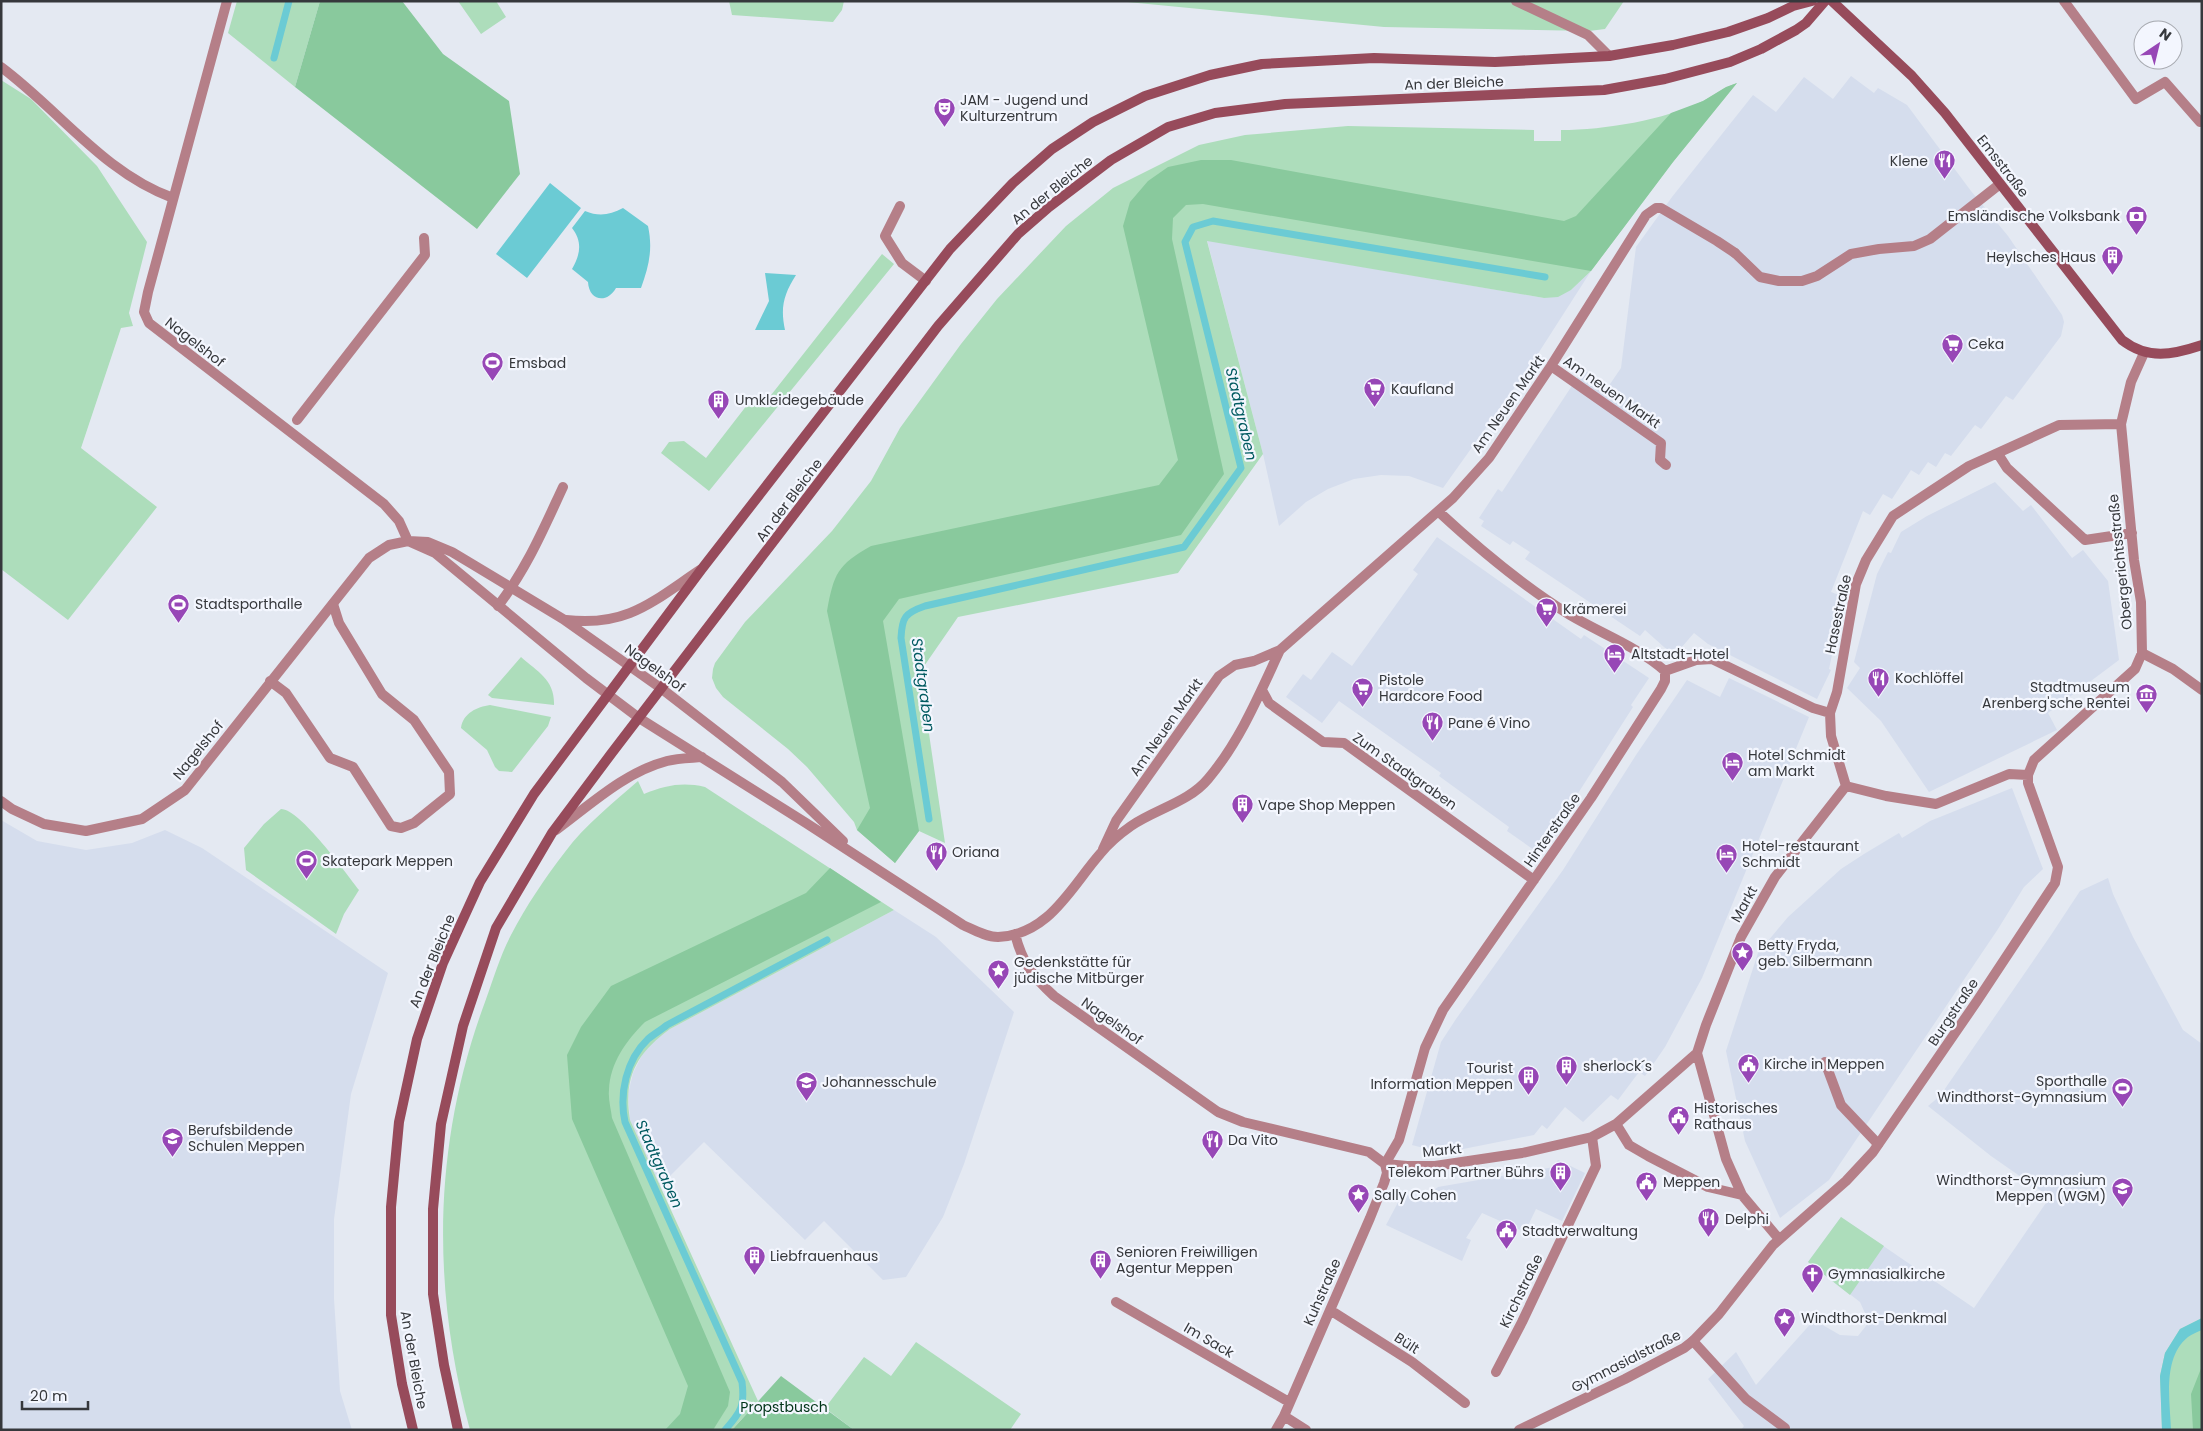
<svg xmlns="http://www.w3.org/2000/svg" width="2203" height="1431" viewBox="0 0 2203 1431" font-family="Poppins,sans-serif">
<rect width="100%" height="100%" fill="#e4e9f2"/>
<path fill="#d5dded" d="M1851,76L1874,93L1878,88L1907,105L1971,191L2008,236L2062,315L2064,322L2061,336L2013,400L2006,396L1981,429L1975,425L1951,456L1945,453L1936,467L1928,462L1919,475L1911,470L1892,499L1883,494L1870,515L1863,511L1831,592L1844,597L1829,669L1831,670L1817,699L1708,644L1694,633L1674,656L1645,630L1640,636L1525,559L1530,552L1513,541L1510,545L1481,526L1484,521L1479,518L1498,489L1502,492L1583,369L1608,387L1621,368L1636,247L1672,197L1753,95L1776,112L1804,77L1833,99Z
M1207,240L1544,298L1571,290L1591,271L1532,363L1443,488L1409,476L1381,475L1354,479L1328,489L1306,502L1279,526L1263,454Z
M1995,482L2023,511L2031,505L2072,558L2083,550L2108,581L2119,660L2048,713L2057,730L1929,792L1881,721L1847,688L1860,668L1854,662L1877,574L1888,552L1891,553L1901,532L1927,516Z
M1437,537L1581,639L1584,635L1649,678L1631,705L1633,707L1561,820L1564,823L1544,852L1537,847L1534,850L1507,831L1509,827L1439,776L1441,773L1339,701L1322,723L1286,697L1303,674L1311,680L1332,652L1352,666L1418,574L1413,570Z
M1729,678L1809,717L1702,978L1665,1047L1645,1076L1639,1072L1618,1100L1611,1095L1583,1122L1565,1107L1547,1129L1542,1125L1534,1135L1443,1153L1412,1145L1441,1042L1456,1019L1563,870L1636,755L1687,680L1720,697Z
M2012,788L2043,869L2024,887L1998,929L1829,1180L1780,1218L1745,1141L1726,1051L1758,953L1788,917L1841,869L1864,854L1899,833L1902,838L1930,821Z
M1,820L37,841L86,850L132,843L165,830L202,848L388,973L351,1094L334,1219V1299L340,1391L352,1430H1Z
M2108,878L2113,894L2133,937L2183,1030L2202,1044V1325L2167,1430H1741L1744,1426L1708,1379L1736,1352L1756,1385L1814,1320L1840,1335L1858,1336L1869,1322L1860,1302L1808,1262L1841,1217L1974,1308L2050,1197L1991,1156L1928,1106L1940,1096L2051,935L2080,891Z
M894,910L936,937L1014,1012L964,1164L943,1217L906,1277L883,1280L824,1221L805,1240L704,1142L660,1186L630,1120L628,1094L633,1073L642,1055L651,1043L670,1029Z
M1558,1160L1585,1173L1562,1221L1536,1209L1525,1232L1482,1213L1466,1238L1471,1240L1462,1261L1386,1225L1403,1193L1420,1201L1438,1187L1554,1167Z"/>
<path fill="#adddbb" d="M237,1H320L295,87L228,33Z
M458,1H496L506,17L481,34Z
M729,1H844L842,10L833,22L732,15Z
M1117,1H1624L1605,29L1589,31L1384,27Z
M1,80L31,99L97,166L147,242L129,313L133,326L121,328L81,448L157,507L68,620L1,569Z
M1737,83L1673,162L1591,271L1571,290L1558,297L1544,298L1207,241L1263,454L1178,573L958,617L920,672L945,843L919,831L895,863L857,830L854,822L807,767L788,749L723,697L716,688L712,678L713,669L715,663L745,622L832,531L871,481L900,428L961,344L997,299L1066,226L1113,188L1199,145L1245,135L1348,126L1534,130V141H1561V130C1605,130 1664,120 1703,101C1715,95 1724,87 1737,83Z
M882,254L894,264L709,491L661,453L669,442L684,441L706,458L754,396L764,404Z
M521,657C538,672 555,680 554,705L492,698L488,695Z
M490,705L551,717L548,726L512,772L499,771L495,767L487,750L461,728C463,713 477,707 490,705Z
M638,781L644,794C666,785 683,782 705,787L894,910L670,1029C637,1053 623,1077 630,1120L758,1401L732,1430H470C431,1286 433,1142 485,1002C493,980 500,956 511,935C526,906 545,878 565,852C585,825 613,803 638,781Z
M281,809C300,809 346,873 359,890L344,914L336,934L246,870L244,848L264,824Z
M1841,1217L1884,1246L1850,1295L1808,1262Z
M2202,1318V1430H2162L2160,1376L2165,1353L2180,1329Z
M916,1342L1021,1414L1010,1430H854L825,1408L864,1357L891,1376Z"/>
<path fill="#89c99d" d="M320,1H402L443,54L509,101L520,174L477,229L295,87Z
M1737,83L1673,162L1591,271L1203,204L1186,205L1173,218L1172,239L1224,474L1181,535L899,599L883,621L919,831L895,863L857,830L870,808L827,611C834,574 837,565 871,546L1159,485L1178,460L1123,226L1130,202L1148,181L1168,167L1201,160H1231L1564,221L1576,216L1671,113L1703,101L1726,87Z
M830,868L881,902L645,1022C626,1041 610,1063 609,1090C608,1099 611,1109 612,1118L730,1392L728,1406L713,1430H665L680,1414L688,1386L572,1119L567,1055L581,1027L611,986L806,893Z
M2202,1366V1430H2193L2191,1394Z
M781,1376L854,1430H732Z"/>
<path fill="#6bcbd4" d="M550,183L581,208L527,278L496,254Z
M623,208L648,226C653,249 649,266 641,288H616C607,304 589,301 588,282L572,269C580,255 583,242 572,228L585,211C599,217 610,215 623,208Z
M765,273L796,275C784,294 780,307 785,330H755L769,301Z
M2202,1318V1330C2197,1332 2192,1334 2188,1337C2162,1358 2170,1401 2171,1430H2162L2160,1376L2165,1353L2180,1329Z"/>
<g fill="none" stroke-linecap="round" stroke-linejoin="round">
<path stroke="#6bcbd4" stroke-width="7" d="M274,58L289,1
M929,819L901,638C902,617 905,613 925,606L1184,547L1241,468L1185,242L1193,227L1213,221L1545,277
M725,1430C741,1412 745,1406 742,1382L625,1122C619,1094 626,1060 648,1039C654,1034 661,1030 667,1025L827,940"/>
<path stroke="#b57f88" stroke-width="10" d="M1516,1L1588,35L1609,56
M2064,1L2136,99L2165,82L2200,122
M1,67C59,110 104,173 173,198
M900,206L885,236L902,263L926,281
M1735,253L1760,277L1779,281H1802L1817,276L1851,254L1879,249L1914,246L1930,239L2000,184
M297,420L425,255L424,238
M498,606C527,568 543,530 563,487
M2142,653L2173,669L2202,690
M270,681L286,693L330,758L353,767L391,826L401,828L414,823L450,794L449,772L414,720L382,694L339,623L333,604
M1825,1062L1841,1105L1878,1144
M1693,1341L1746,1399L1785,1428"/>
<path stroke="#b57f88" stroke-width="10" d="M227,1L148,292L144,312L149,323L384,504L399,521L408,541L435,553L586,678L639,718L806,823L963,925C974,930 986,937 998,937C1049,935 1071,887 1100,854C1108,844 1121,833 1131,826C1156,809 1189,802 1208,779C1240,741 1259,695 1280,650
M1551,366L1661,443L1660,460L1666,465
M1998,454L2007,468L2085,540L2132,533
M1439,512C1479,549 1523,586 1570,615C1602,634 1638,647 1665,671
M566,620C627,627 652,602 700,570
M1665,671L1696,660L1712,659L1813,708L1830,713
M1262,690L1269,703L1323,742L1344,743L1534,880
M1846,786L1831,736L1830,713L1837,692L1856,584L1866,560L1893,516L1969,466L2059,425L2121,424
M1846,786L1886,796L1936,804L2009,774L2028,775
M1,801L12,809L44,824L86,831L142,819L185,790L369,558L389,545L408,541L428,542L452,552L472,564L563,619L662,689L782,782L843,841
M556,830C590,805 625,772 667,761C678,758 691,758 702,757
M1103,849L1116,821L1219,676L1235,665L1254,661L1280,650L1453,498L1489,458L1551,366L1646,215L1656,208H1661L1717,241L1735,253
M1015,934C1022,962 1033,977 1054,996L1218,1112L1243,1122L1369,1152L1385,1164
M1697,1053L1726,1159L1742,1195L1779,1239
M1616,1124L1629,1145L1648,1156L1708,1187L1742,1195
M1385,1164L1407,1166H1435L1522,1153L1592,1137L1616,1124L1697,1053L1706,1025L1741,937L1775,877L1846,786
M1385,1164L1399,1140L1425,1048L1443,1010L1591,798L1661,689L1665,681V671
M1116,1302L1289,1402
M1330,1310L1412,1362L1465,1403
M1496,1372L1522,1322L1596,1166L1592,1137
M1284,1416L1306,1430
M1276,1430L1284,1416L1370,1218L1384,1183L1387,1173L1385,1164
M1519,1430L1625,1379L1684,1348L1693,1341L1719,1314L1773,1245L1846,1181L1873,1152L1977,1001L2055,883L2058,867L2028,783V775L2034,760L2135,669L2142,653L2141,602L2134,560L2121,424L2131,382L2144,353"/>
<path stroke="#974b5b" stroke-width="10" d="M1832,1L1912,76L1945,113L2122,340C2148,360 2172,355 2202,345
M413,1430L402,1384L391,1315V1207L399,1122L417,1039L443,963L480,882L534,794L701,570L950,249L1013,183L1052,149L1093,122L1145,96L1210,75L1262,64L1374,58L1495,62L1609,56L1673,45L1728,32L1768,18L1793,6L1812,1
M458,1430L444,1365L433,1294V1209L441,1124L463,1026L496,928L552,833L611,754L938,326L1018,234L1049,207L1111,160L1168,127L1215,113L1285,104L1604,90L1665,79L1730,62L1761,49L1796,30L1806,23L1825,1"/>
</g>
<defs>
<symbol id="theatre-pin" viewBox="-11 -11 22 30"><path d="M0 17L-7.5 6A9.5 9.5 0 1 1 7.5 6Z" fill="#9747b6" stroke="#f3f6fe"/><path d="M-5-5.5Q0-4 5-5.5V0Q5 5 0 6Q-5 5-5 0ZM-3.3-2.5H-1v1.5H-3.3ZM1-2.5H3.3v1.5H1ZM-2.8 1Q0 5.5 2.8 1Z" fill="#fff"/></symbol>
<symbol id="restaurant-pin" viewBox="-11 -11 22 30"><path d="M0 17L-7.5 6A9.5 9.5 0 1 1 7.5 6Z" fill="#9747b6" stroke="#f3f6fe"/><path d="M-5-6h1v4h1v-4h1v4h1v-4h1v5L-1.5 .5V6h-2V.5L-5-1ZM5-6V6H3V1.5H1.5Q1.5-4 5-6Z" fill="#fff"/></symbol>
<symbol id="bank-pin" viewBox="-11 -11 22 30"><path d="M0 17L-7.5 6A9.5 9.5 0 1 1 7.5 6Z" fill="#9747b6" stroke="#f3f6fe"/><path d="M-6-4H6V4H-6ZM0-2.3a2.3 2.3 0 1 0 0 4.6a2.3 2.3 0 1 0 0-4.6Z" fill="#fff"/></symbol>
<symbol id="building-pin" viewBox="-11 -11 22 30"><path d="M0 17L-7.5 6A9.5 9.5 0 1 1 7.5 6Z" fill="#9747b6" stroke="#f3f6fe"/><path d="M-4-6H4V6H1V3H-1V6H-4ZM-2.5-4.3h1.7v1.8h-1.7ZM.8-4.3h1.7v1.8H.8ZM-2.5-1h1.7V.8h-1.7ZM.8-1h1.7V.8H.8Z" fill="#fff"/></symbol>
<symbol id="supermarket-pin" viewBox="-11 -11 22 30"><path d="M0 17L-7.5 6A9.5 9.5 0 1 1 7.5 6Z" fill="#9747b6" stroke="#f3f6fe"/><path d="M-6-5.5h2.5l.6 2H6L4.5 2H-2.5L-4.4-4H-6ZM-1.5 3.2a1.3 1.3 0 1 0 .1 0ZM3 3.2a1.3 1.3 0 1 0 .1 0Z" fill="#fff"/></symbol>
<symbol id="stadium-pin" viewBox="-11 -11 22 30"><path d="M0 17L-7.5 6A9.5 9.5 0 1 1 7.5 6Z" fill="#9747b6" stroke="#f3f6fe"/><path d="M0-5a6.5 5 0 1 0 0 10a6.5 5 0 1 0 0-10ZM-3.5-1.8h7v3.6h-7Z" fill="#fff"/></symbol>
<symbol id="hotel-pin" viewBox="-11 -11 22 30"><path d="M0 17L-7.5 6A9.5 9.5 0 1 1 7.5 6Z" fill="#9747b6" stroke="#f3f6fe"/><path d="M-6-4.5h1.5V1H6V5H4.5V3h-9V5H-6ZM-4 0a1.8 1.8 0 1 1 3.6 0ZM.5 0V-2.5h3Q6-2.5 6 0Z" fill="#fff"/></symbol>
<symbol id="museum-pin" viewBox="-11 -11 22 30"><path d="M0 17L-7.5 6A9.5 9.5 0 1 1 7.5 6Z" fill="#9747b6" stroke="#f3f6fe"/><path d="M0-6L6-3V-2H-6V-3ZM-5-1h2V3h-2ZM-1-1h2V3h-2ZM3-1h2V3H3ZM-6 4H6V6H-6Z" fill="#fff"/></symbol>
<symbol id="sight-pin" viewBox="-11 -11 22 30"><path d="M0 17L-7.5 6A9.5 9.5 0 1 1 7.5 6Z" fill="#9747b6" stroke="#f3f6fe"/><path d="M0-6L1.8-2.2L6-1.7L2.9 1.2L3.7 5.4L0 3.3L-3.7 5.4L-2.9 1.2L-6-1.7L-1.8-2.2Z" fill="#fff"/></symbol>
<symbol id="civic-pin" viewBox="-11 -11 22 30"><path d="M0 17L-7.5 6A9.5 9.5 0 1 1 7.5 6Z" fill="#9747b6" stroke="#f3f6fe"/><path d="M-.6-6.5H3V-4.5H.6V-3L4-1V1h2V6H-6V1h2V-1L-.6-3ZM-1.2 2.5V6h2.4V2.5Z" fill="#fff"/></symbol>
<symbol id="school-pin" viewBox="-11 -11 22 30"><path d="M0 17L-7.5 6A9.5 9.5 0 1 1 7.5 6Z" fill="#9747b6" stroke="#f3f6fe"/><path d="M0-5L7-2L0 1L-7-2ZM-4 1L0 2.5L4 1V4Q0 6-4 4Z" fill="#fff"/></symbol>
<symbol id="church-pin" viewBox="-11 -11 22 30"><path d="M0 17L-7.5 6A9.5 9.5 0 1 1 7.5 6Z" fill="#9747b6" stroke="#f3f6fe"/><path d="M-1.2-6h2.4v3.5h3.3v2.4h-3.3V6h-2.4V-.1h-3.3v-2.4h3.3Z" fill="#fff"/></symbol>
</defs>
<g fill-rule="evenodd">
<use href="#theatre-pin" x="932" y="96" width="25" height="34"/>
<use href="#restaurant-pin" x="1932" y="148" width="25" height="34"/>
<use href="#bank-pin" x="2124" y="204" width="25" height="34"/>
<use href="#building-pin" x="2100" y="244" width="25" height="34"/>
<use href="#supermarket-pin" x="1940" y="332" width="25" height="34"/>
<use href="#stadium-pin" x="480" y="350" width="25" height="34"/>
<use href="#supermarket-pin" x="1362" y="376" width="25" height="34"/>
<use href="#building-pin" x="706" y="388" width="25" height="34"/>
<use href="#stadium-pin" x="166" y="592" width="25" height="34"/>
<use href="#supermarket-pin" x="1534" y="596" width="25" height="34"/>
<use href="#hotel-pin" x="1602" y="642" width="25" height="34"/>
<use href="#restaurant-pin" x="1866" y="666" width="25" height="34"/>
<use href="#supermarket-pin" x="1350" y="676" width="25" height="34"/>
<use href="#museum-pin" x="2134" y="682" width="25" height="34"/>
<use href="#restaurant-pin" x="1420" y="710" width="25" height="34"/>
<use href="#hotel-pin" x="1720" y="750" width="25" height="34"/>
<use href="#building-pin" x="1230" y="792" width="25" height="34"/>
<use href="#restaurant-pin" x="924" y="840" width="25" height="34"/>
<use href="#hotel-pin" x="1714" y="842" width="25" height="34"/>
<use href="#stadium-pin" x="294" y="848" width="25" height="34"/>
<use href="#sight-pin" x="1730" y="940" width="25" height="34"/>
<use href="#sight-pin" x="986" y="958" width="25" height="34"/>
<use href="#civic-pin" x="1736" y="1052" width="25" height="34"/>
<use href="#building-pin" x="1554" y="1054" width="25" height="34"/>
<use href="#building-pin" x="1516" y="1064" width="25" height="34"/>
<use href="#school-pin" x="794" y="1070" width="25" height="34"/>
<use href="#stadium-pin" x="2110" y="1076" width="25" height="34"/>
<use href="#civic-pin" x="1666" y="1104" width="25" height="34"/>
<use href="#school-pin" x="160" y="1126" width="25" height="34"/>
<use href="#restaurant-pin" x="1200" y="1128" width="25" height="34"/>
<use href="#building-pin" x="1548" y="1160" width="25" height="34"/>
<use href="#civic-pin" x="1634" y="1170" width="25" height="34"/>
<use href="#school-pin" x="2110" y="1176" width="25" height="34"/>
<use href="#sight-pin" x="1346" y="1182" width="25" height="34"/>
<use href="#restaurant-pin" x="1696" y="1206" width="25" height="34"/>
<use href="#civic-pin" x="1494" y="1218" width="25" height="34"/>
<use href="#building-pin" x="742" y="1244" width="25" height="34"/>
<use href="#building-pin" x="1088" y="1248" width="25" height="34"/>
<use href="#church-pin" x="1800" y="1262" width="25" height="34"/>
<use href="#sight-pin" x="1772" y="1306" width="25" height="34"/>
</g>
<g text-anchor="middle" stroke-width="4.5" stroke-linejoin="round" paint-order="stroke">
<g font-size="14" fill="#36383c" stroke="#f3f6fe">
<text transform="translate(1454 83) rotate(-2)" y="5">An der Bleiche</text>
<text transform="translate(2003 166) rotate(52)" y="5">Emsstraße</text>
<text transform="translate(1052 190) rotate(-39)" y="5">An der Bleiche</text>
<text transform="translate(195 342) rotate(38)" y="5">Nagelshof</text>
<text transform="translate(1612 392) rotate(35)" y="5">Am neuen Markt</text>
<text transform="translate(1508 404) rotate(-55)" y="5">Am Neuen Markt</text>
<text transform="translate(789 500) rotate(-53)" y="5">An der Bleiche</text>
<text transform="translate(2120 562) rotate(-96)" y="5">Obergerichtsstraße</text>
<text transform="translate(1838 614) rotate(-78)" y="5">Hasestraße</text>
<text transform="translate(655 668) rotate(36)" y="5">Nagelshof</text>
<text transform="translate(1166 727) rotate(-55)" y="5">Am Neuen Markt</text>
<text transform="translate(198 750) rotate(-51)" y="5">Nagelshof</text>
<text transform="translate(1405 771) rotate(35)" y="5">Zum Stadtgraben</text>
<text transform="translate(1552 830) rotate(-55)" y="5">Hinterstraße</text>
<text transform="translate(1744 904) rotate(-61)" y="5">Markt</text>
<text transform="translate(432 961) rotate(-68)" y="5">An der Bleiche</text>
<text transform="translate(1953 1012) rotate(-56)" y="5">Burgstraße</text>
<text transform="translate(1112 1021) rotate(35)" y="5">Nagelshof</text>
<text transform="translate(1442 1150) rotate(-6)" y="5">Markt</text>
<text transform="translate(1521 1291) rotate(-64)" y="5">Kirchstraße</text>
<text transform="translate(1322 1292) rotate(-66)" y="5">Kuhstraße</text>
<text transform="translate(1209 1340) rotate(30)" y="5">Im Sack</text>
<text transform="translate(1407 1343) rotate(33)" y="5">Bült</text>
<text transform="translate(414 1360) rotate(80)" y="5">An der Bleiche</text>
<text transform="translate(1626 1361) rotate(-27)" y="5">Gymnasialstraße</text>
</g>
<g font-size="14" fill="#36383c" stroke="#f3f6fe" text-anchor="start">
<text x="960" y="105">JAM - Jugend und<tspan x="960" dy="16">Kulturzentrum</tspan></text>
<text x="1928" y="166" text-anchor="end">Klene</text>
<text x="2120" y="221" text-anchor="end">Emsländische Volksbank</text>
<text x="2096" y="262" text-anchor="end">Heylsches Haus</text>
<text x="1968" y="349">Ceka</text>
<text x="509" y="368">Emsbad</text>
<text x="1391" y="394">Kaufland</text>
<text x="735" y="405">Umkleidegebäude</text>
<text x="195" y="609">Stadtsporthalle</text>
<text x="1563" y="614">Krämerei</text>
<text x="1631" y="659">Altstadt-Hotel</text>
<text x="1895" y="683">Kochlöffel</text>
<text x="1379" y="685">Pistole<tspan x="1379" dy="16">Hardcore Food</tspan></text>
<text x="2130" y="692" text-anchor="end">Stadtmuseum<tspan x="2130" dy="16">Arenberg'sche Rentei</tspan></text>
<text x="1448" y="728">Pane é Vino</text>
<text x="1748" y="760">Hotel Schmidt<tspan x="1748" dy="16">am Markt</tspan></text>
<text x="1258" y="810">Vape Shop Meppen</text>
<text x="1742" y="851">Hotel-restaurant<tspan x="1742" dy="16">Schmidt</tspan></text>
<text x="952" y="857">Oriana</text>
<text x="322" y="866">Skatepark Meppen</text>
<text x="1758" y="950">Betty Fryda,<tspan x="1758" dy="16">geb. Silbermann</tspan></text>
<text x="1014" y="967">Gedenkstätte für<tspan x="1014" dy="16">jüdische Mitbürger</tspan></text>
<text x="1764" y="1069">Kirche in Meppen</text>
<text x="1583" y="1071">sherlock´s</text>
<text x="1513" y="1073" text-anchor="end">Tourist<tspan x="1513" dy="16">Information Meppen</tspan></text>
<text x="2107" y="1086" text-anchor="end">Sporthalle<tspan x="2107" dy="16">Windthorst-Gymnasium</tspan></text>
<text x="822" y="1087">Johannesschule</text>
<text x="1694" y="1113">Historisches<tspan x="1694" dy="16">Rathaus</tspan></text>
<text x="188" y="1135">Berufsbildende<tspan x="188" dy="16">Schulen Meppen</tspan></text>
<text x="1228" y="1145">Da Vito</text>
<text x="1544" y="1177" text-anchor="end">Telekom Partner Bührs</text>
<text x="2106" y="1185" text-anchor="end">Windthorst-Gymnasium<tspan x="2106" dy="16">Meppen (WGM)</tspan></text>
<text x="1663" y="1187">Meppen</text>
<text x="1374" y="1200">Sally Cohen</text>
<text x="1725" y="1224">Delphi</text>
<text x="1522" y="1236">Stadtverwaltung</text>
<text x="1116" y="1257">Senioren Freiwilligen<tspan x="1116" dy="16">Agentur Meppen</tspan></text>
<text x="770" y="1261">Liebfrauenhaus</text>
<text x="1828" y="1279">Gymnasialkirche</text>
<text x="1801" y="1323">Windthorst-Denkmal</text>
</g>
<g font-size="14" fill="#003418" stroke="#f3f6fe">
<text x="784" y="1412">Propstbusch</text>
</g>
<g font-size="15" font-style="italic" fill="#005a60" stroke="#f3f6fe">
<text transform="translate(1241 414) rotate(77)" y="5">Stadtgraben</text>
<text transform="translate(923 685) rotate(82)" y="5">Stadtgraben</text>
<text transform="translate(659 1164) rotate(66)" y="5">Stadtgraben</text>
</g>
</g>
<rect width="2203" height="1431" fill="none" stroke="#36383c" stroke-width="5"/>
<g transform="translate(2158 45) rotate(35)"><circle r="24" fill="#f3f6fe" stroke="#a7aab0"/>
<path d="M0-4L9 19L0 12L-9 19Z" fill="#9747b6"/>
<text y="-8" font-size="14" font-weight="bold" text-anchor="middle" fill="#36383c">N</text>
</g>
<path d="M22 1401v8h66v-8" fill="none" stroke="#36383c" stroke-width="2.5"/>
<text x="30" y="1401" font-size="15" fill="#36383c" stroke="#f3f6fe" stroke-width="4" paint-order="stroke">20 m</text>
</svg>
